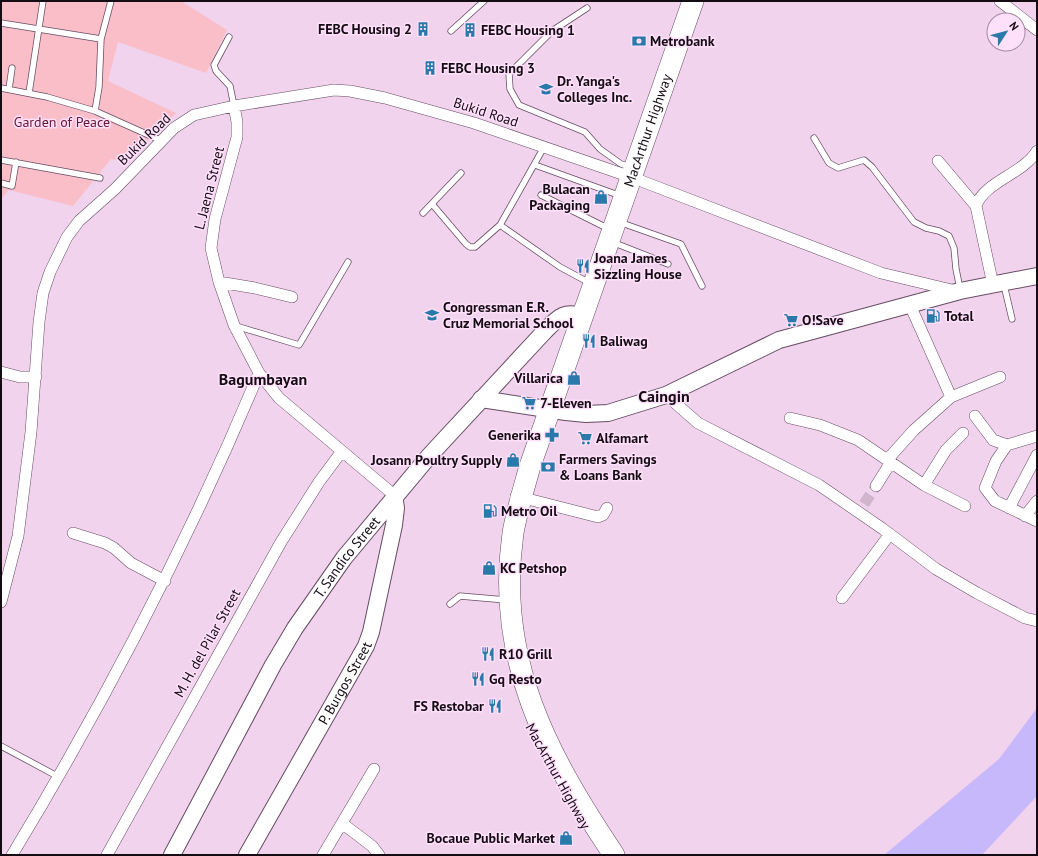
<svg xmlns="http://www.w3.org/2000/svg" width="1038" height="856" viewBox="0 0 1038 856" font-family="'PT Sans',sans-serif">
<rect width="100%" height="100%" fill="#f2d3ed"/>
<path fill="#fabec9" d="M1,1H181L227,30L206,73L118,42L108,81L176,113L127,162L111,159L73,206L9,190L1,199Z"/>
<path fill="#c7b8fb" d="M1037,708V796L982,855H884L999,759Z"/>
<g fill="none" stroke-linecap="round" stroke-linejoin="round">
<path stroke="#d1b5cc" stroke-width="11" stroke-dasharray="11 5.5" stroke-linecap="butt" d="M864,504L876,486"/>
<defs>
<path id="lane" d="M587,8L552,31L509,74L510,89L519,105L585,132L600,149L621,164L631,167
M1,23L101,39
M451,31L484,1
M229,37L214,65L216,71L230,86L234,106
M1,88L47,97L95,111L162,141
M9,89L12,68
M29,93L43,1
M95,111L99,87L101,39L111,1
M814,138L829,163L838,168L864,160L872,167L914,222L926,228L939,231L949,236L954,248L956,269L960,289
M1,160L100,178
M535,165L621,196
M1,183L12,186L16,162
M541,195L609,229
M432,204L466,244L470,247H475L500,225L544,147
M423,213L461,173
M619,222L681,244L702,286
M500,225L560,267L586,281
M612,242L668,264
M1004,285L1012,319
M236,326L299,345L348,262
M450,604L460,596L506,600
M1,746L57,776"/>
<path id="street" d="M1000,1L1037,30
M234,106L237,122V137L215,219L211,248L219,282L234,325L259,373L279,398L394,495
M938,161L976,206
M219,282L255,288L292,297
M993,285L976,206C984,182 1023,174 1037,151
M1,372L20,377H36
M666,395L698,423L819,485L883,529L936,569L977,593L1025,618L1037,621
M951,397L1000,377
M975,416L993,440L1007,445
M790,418L820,425L858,440L924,485L965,506
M1037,436L1007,445L996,461L985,488L995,501L1037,521
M887,460L914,430L951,397L910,305
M924,485L946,450L963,433
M876,486L891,462
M516,496L598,517L603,515L607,508
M1009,508L1037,455
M1025,516L1037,501
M73,533L105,543L114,548L131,563L165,581
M842,598L890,534
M1,602L18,536L31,432L39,322L43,293L50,272L67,237L79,221L115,189L174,128L194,115L234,106L334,90L350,91L385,98L474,123L631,177L881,273L956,291
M343,824L372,846L379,855
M12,855C106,700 189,540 259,373
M107,855L281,542L319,482L342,451
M323,855L374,769"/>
<g id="secondary">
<path d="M481,399L566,412L586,414L608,413L666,395L779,340L960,291L1037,276"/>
<path id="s1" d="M172,855L273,665L295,628L344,558L430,455L544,332C557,319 564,309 583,317"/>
<path id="s2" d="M247,855L366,646L371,632L394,525L396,508L394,495"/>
</g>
<g id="highway">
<path id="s3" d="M614,855C547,755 495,659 513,533C517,510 524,488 530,466L693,1"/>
</g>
</defs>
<use href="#lane" stroke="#664c63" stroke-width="7"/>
<use href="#street" stroke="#664c63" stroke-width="12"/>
<use href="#secondary" stroke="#664c63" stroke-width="18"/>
<use href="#highway" stroke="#664c63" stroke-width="22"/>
<use href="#lane" stroke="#fff" stroke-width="5.5"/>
<use href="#street" stroke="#fff" stroke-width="11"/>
<use href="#secondary" stroke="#fff" stroke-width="16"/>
<use href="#highway" stroke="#fff" stroke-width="21"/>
</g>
<defs>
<symbol id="building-bare" viewBox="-9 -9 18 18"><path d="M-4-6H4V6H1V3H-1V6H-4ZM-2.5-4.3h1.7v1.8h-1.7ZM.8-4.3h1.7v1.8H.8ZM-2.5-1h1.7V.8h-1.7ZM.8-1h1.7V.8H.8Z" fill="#2979aa" stroke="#ffe0fb" stroke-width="2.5" paint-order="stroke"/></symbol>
<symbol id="bank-bare" viewBox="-9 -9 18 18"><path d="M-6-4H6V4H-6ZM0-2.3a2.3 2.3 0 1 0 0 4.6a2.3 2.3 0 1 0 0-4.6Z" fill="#2979aa" stroke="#ffe0fb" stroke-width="2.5" paint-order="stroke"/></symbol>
<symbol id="university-bare" viewBox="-9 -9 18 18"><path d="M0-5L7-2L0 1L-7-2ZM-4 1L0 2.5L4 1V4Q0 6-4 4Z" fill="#2979aa" stroke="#ffe0fb" stroke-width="2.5" paint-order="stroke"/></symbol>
<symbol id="shop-bare" viewBox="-9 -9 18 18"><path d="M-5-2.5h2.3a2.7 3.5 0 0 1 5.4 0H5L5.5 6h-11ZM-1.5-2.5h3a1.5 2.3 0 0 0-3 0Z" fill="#2979aa" stroke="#ffe0fb" stroke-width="2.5" paint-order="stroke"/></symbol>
<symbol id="restaurant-bare" viewBox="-9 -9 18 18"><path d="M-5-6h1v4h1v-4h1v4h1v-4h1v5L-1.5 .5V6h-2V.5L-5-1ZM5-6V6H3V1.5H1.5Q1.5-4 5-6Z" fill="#2979aa" stroke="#ffe0fb" stroke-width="2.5" paint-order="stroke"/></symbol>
<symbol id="school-bare" viewBox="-9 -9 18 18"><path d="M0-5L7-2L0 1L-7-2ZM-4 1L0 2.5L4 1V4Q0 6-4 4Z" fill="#2979aa" stroke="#ffe0fb" stroke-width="2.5" paint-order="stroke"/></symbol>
<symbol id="fuel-bare" viewBox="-9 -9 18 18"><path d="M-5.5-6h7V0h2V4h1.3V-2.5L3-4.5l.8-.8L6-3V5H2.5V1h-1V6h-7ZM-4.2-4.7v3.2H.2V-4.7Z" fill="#2979aa" stroke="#ffe0fb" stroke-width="2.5" paint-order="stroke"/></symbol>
<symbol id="supermarket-bare" viewBox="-9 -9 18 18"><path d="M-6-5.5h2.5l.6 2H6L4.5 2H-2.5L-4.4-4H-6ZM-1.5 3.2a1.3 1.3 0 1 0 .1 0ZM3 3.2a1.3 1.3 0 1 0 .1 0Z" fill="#2979aa" stroke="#ffe0fb" stroke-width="2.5" paint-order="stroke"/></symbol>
<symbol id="pharmacy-bare" viewBox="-9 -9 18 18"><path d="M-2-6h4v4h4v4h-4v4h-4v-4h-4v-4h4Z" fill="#2979aa" stroke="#ffe0fb" stroke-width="2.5" paint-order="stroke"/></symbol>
</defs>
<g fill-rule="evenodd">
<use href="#building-bare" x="413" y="19" width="20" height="20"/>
<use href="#building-bare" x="460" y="20" width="20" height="20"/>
<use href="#bank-bare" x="629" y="31" width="20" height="20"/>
<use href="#building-bare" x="420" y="58" width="20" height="20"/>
<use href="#university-bare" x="536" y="79" width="20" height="20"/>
<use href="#shop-bare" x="591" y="187" width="20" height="20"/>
<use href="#restaurant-bare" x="573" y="256" width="20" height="20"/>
<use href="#school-bare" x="422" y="305" width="20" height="20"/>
<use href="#fuel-bare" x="923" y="306" width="20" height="20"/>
<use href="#supermarket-bare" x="781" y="310" width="20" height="20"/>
<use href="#restaurant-bare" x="579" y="331" width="20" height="20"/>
<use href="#shop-bare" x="564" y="368" width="20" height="20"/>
<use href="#supermarket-bare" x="519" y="393" width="20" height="20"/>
<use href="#pharmacy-bare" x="542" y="425" width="20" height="20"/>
<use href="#supermarket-bare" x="575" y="428" width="20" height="20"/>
<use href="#shop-bare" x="503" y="450" width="20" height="20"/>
<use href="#bank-bare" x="538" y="457" width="20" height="20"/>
<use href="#fuel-bare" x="480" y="501" width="20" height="20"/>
<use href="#shop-bare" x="479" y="558" width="20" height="20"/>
<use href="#restaurant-bare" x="478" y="644" width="20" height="20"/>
<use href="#restaurant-bare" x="468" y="669" width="20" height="20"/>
<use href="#restaurant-bare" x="485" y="696" width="20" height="20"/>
<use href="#shop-bare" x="556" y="828" width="20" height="20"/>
</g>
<g text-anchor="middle" stroke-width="3" stroke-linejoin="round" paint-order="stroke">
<g font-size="14" font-weight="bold" fill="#140b13" stroke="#ffe0fb" text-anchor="start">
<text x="412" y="34" text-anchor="end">FEBC Housing 2</text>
<text x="481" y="35">FEBC Housing 1</text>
<text x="650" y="46">Metrobank</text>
<text x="441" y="73">FEBC Housing 3</text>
<text x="557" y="86">Dr. Yanga's<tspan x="557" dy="16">Colleges Inc.</tspan></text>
<text x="590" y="194" text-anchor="end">Bulacan<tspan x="590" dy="16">Packaging</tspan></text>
<text x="594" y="263">Joana James<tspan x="594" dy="16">Sizzling House</tspan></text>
<text x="443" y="312">Congressman E.R.<tspan x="443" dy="16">Cruz Memorial School</tspan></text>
<text x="944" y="321">Total</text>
<text x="802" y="325">O!Save</text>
<text x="600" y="346">Baliwag</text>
<text x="563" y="383" text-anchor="end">Villarica</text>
<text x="540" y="408">7-Eleven</text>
<text x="541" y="440" text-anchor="end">Generika</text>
<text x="596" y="443">Alfamart</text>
<text x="559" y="464">Farmers Savings<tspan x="559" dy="16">&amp; Loans Bank</tspan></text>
<text x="502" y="465" text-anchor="end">Josann Poultry Supply</text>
<text x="501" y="516">Metro Oil</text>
<text x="500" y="573">KC Petshop</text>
<text x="499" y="659">R10 Grill</text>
<text x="489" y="684">Gq Resto</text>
<text x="484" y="711" text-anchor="end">FS Restobar</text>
<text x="555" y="843" text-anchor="end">Bocaue Public Market</text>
</g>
<g font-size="14" fill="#140b13" stroke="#ffe0fb">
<text transform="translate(486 112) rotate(18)" y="5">Bukid Road</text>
<text dy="5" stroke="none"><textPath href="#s3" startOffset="771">MacArthur Highway</textPath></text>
<text transform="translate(144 139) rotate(-44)" y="5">Bukid Road</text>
<text transform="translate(209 188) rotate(-76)" y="5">L. Jaena Street</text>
<text dy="5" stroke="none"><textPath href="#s1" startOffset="346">T. Sandico Street</textPath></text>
<text transform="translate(207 643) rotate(-61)" y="5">M. H. del Pilar Street</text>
<text dy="5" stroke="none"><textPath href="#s2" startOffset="198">P. Burgos Street</textPath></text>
<text transform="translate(558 776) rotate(61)" y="5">MacArthur Highway</text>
</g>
<g font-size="14" fill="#6a1731" stroke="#ffe0fb">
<text x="62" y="127">Garden of Peace</text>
</g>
<g font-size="16" font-weight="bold" fill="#140b13" stroke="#ffe0fb">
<text x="263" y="385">Bagumbayan</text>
<text x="664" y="402">Caingin</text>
</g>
</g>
<rect width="1038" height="856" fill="none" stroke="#140b13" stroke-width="4"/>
<g transform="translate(1006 32) rotate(54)"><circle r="19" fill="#ffe0fb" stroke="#a18b9e"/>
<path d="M0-3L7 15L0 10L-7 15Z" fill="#2979aa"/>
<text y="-6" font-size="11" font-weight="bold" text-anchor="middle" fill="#140b13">N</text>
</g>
</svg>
